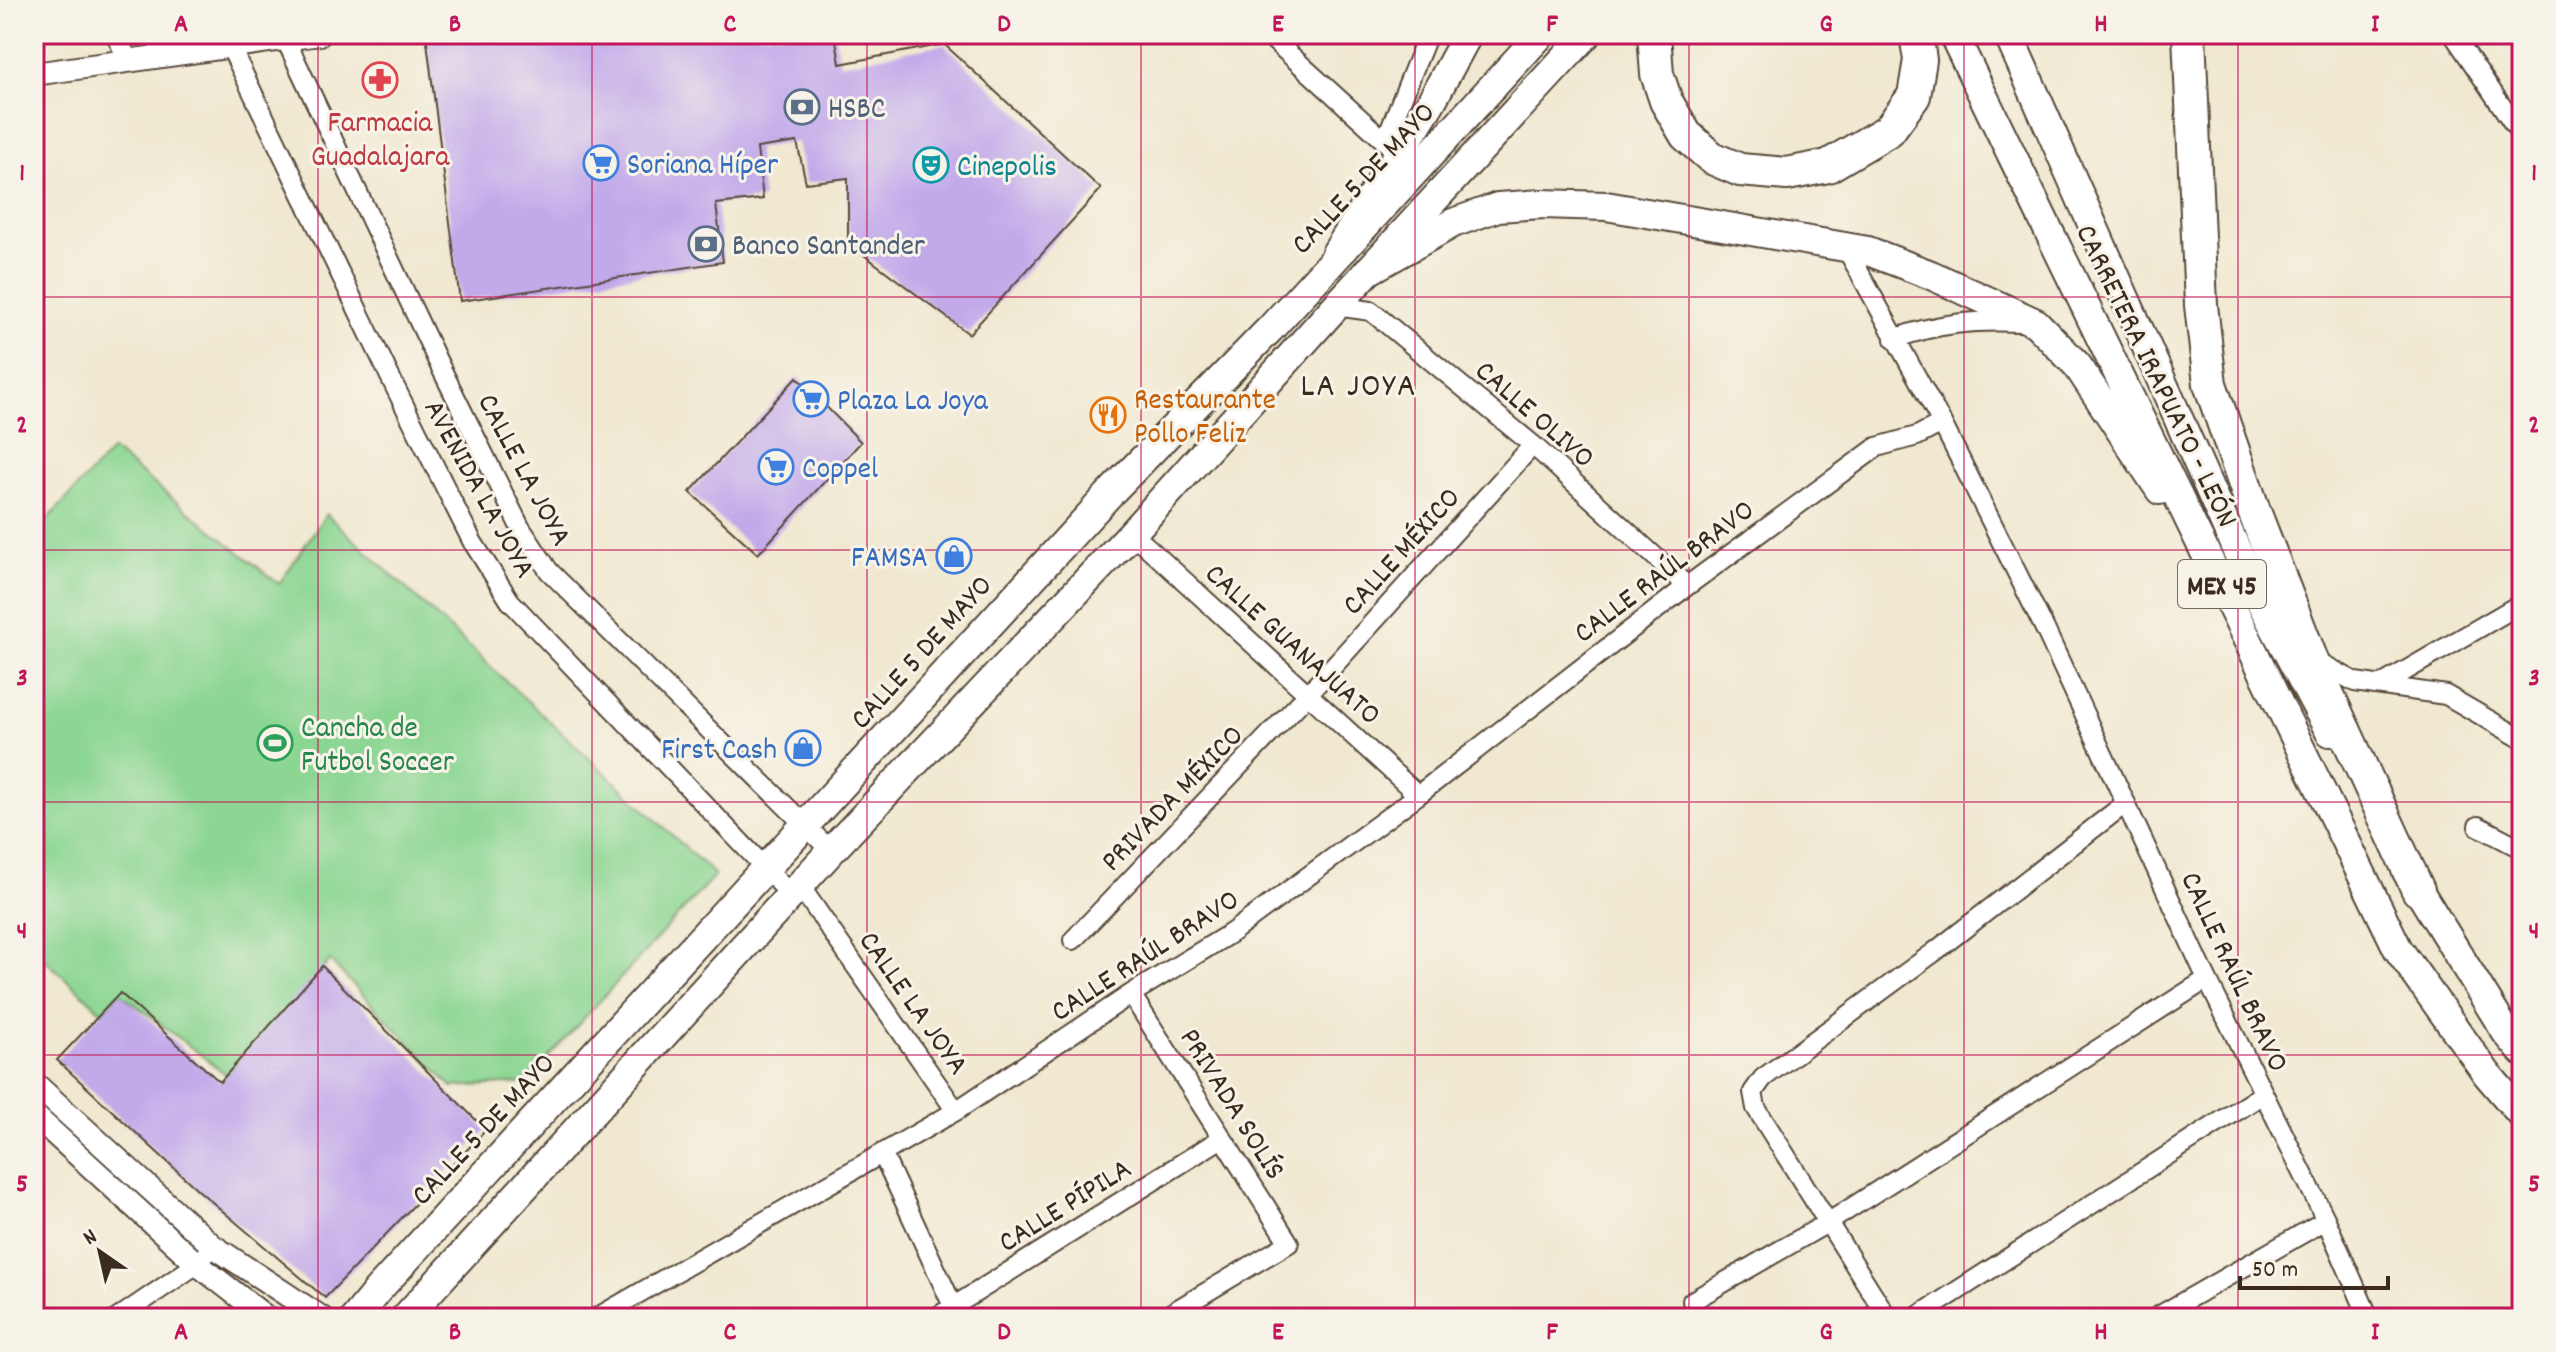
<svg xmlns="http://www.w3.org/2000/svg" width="2556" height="1352" viewBox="0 0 2556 1352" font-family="Dekko,sans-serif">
<rect width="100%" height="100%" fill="#f7f3e8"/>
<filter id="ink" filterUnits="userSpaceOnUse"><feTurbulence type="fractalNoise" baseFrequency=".0125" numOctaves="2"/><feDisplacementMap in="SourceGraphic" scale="16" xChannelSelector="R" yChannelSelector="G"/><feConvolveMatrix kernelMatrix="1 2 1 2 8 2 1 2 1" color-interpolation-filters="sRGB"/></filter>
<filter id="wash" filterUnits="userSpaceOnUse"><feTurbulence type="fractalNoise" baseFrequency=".006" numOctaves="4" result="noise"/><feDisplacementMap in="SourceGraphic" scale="32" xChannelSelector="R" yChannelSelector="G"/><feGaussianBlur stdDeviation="1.8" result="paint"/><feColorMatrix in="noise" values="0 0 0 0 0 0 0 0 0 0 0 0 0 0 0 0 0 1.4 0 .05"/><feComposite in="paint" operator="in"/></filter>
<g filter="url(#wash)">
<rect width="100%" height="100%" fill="#f0e8d0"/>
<path fill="#8cd693" stroke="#648058" stroke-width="2" d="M112,450L279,584L326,514L715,875L525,1083L452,1087L330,961L227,1075L120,993L102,1012L40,955H34V534Z"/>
<g id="blocks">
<path fill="#c1a9ea" d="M426,34H835L840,64L944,44L1101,189L969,334L848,243V178L806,183L797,142L757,148L763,199L716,204L723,262L460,301Z
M797,377L861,442L758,554L690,492Z
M322,966L486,1130L325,1298L198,1190L57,1060L120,993L220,1082Z"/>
</g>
</g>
<g filter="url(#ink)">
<use href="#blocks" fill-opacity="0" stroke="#564639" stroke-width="2"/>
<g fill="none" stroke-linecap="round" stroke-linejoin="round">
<defs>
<path id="minor" d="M115,34L129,61
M227,34L230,46L395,387L472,541L510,601L791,895
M283,34L439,364L520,527L549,571L831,851
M1267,34L1398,153
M2453,34L2522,136
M1385,141L1428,34
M1846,248L1942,423
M1336,306L1371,311L1533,445L1687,586
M1894,339C1937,323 1975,320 2021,322
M1132,533L1418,795
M2315,660L2355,682L2446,695L2522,739
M2381,685L2522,603
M2478,826L2522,849
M800,886L956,1111
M1073,940L1309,693L1533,445
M1131,994L1289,1243L1163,1318
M882,1153L958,1317
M1692,1301L1829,1222L2207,979
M118,1318L197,1264L213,1246
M596,1318L956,1111L1131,994L1231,933L1418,795L1687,586L1877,447L1917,436L1942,423L2045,629L2207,979L2326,1220L2369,1318
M935,1318L1222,1138
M1888,1318L1756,1108L1753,1092L1763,1078L1933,953L2126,803
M1915,1318L2263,1094
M2155,1318L2326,1220"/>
<path id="tertiary" d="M34,74L320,34
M34,1083L213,1246L322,1318
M34,1115L197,1264L267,1318"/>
<path id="primary" d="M355,1318L377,1291L1113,490L1270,329L1541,34
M405,1318L831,851L1132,533L1336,306L1587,34"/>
<path id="trunk" d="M1953,34L2398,949L2487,1074L2522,1115
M2008,34L2253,587L2330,732
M1336,253L1430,104L1468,34
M1368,271L1453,223L1498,207L1542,204L1606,206L1868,251L1931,275L2036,323L2077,365L2160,490
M2406,870L2506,1032L2522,1051"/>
<path id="motorway" d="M1654,34L1657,74L1666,101L1686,135L1712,158L1740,170L1787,174L1828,166L1889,130L1914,96L1920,60L1916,34
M2189,34L2201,305L2210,384L2254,511L2311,658L2418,890"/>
</defs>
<use href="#minor" stroke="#564639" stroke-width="22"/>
<use href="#tertiary" stroke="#564639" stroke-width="26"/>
<use href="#primary" stroke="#564639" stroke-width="32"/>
<use href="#trunk" stroke="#564639" stroke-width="32"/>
<use href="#motorway" stroke="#564639" stroke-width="36"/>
<use href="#minor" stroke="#fff" stroke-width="18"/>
<use href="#tertiary" stroke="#fff" stroke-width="22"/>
<use href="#primary" stroke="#fff" stroke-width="28"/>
<use href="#trunk" stroke="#fff" stroke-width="28"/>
<use href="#motorway" stroke="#fff" stroke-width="32"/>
</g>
</g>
<path fill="none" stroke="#c2185b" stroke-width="2" stroke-opacity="0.55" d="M318,34V1318M592,34V1318M867,34V1318M1141,34V1318M1415,34V1318M1689,34V1318M1964,34V1318M2238,34V1318M34,297H2522M34,550H2522M34,802H2522M34,1055H2522"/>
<defs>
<symbol id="pharmacy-ring" viewBox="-11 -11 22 22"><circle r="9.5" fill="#f7f3e8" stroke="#e0444e" stroke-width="1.5"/><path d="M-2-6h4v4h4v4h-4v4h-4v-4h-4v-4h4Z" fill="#e0444e"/></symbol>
<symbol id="bank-ring" viewBox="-11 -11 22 22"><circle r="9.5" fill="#f7f3e8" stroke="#5c6f8a" stroke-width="1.5"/><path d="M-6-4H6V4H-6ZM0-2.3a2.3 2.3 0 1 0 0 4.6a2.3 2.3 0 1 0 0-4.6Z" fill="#5c6f8a"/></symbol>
<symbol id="supermarket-ring" viewBox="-11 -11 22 22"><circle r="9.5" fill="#f7f3e8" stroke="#3f7fe0" stroke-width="1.5"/><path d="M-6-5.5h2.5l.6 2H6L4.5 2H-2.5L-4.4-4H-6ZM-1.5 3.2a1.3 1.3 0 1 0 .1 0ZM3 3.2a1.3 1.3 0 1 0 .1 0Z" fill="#3f7fe0"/></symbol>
<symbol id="theatre-ring" viewBox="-11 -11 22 22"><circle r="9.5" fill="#f7f3e8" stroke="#0f9aa8" stroke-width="1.5"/><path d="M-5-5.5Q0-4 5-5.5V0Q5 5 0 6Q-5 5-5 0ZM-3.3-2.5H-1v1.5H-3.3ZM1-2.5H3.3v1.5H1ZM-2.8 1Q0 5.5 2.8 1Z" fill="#0f9aa8"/></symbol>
<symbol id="restaurant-ring" viewBox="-11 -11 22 22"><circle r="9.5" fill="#f7f3e8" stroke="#e8710a" stroke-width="1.5"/><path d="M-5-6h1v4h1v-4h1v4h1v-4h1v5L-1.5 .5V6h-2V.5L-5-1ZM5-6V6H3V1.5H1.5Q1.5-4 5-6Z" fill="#e8710a"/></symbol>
<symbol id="shop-ring" viewBox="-11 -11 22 22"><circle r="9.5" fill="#f7f3e8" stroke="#3f7fe0" stroke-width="1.5"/><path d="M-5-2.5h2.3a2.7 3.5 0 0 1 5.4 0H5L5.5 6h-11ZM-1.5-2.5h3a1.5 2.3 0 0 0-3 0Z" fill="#3f7fe0"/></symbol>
<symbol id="stadium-ring" viewBox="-11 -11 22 22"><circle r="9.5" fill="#f7f3e8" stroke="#2e9e5b" stroke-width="1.5"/><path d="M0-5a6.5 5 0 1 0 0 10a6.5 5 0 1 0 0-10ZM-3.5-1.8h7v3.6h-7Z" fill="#2e9e5b"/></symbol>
</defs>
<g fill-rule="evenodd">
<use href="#pharmacy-ring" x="360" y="60" width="40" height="40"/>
<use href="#bank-ring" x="782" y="87" width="40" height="40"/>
<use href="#supermarket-ring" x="581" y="143" width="40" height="40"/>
<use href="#theatre-ring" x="911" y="145" width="40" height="40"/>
<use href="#bank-ring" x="686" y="224" width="40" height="40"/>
<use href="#supermarket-ring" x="791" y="379" width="40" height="40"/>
<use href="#restaurant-ring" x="1088" y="395" width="40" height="40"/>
<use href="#supermarket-ring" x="756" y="447" width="40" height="40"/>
<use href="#shop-ring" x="934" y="536" width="40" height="40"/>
<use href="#stadium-ring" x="255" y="723" width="40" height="40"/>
<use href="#shop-ring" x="783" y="728" width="40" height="40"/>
</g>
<g text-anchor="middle" stroke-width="6" stroke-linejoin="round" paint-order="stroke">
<rect fill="#f7f3e8" stroke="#73665b" stroke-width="2" x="2178" y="560" width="88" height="48" rx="6"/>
<g font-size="28" font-weight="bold" fill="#3b2a1e">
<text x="2222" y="594">MEX 45</text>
</g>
<g font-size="30" fill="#4e5e75" stroke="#f7f3e8" text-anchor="start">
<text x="828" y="117">HSBC</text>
<text x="732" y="254">Banco Santander</text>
</g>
<g font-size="30" fill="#be3a42" stroke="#f7f3e8">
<text x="380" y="131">Farmacia<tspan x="380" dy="34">Guadalajara</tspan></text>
</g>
<g font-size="30" fill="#366cbe" stroke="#f7f3e8" text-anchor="start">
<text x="627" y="173">Soriana Híper</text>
<text x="837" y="409">Plaza La Joya</text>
<text x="802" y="477">Coppel</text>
<text x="928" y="566" text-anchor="end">FAMSA</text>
<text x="777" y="758" text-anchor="end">First Cash</text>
</g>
<g font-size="30" fill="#0d838f" stroke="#f7f3e8" text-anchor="start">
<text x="957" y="175">Cinepolis</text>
</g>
<g font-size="30" fill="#3b2a1e" stroke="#f7f3e8">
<text transform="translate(1362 177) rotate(-47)" y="10">CALLE 5 DE MAYO</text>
<text transform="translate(2158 375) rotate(64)" y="10">CARRETERA IRAPUATO - LEÓN</text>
<text transform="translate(1536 413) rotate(41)" y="10">CALLE OLIVO</text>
<text transform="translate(526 469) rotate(62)" y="10">CALLE LA JOYA</text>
<text transform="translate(481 488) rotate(61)" y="10">AVENIDA LA JOYA</text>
<text transform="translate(1400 550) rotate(-48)" y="10">CALLE MÉXICO</text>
<text transform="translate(1663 570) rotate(-37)" y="10">CALLE RAÚL BRAVO</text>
<text transform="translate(1294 643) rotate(42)" y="10">CALLE GUANAJUATO</text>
<text transform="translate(920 651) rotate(-48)" y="10">CALLE 5 DE MAYO</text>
<text transform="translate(1171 797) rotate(-46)" y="10">PRIVADA MÉXICO</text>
<text transform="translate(1144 954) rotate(-33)" y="10">CALLE RAÚL BRAVO</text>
<text transform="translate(2236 971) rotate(65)" y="10">CALLE RAÚL BRAVO</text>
<text transform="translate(915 1002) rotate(55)" y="10">CALLE LA JOYA</text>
<text transform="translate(1234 1103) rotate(58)" y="10">PRIVADA SOLÍS</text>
<text transform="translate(482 1128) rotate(-47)" y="10">CALLE 5 DE MAYO</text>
<text transform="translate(1064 1204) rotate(-32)" y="10">CALLE PÍPILA</text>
</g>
<g font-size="30" fill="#c56008" stroke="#f7f3e8" text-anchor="start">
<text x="1134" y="408">Restaurante<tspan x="1134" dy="34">Pollo Feliz</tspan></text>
</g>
<g font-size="30" fill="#27864d" stroke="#f7f3e8" text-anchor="start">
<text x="301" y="736">Cancha de<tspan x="301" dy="34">Futbol Soccer</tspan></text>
</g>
<g font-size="34" letter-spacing="2" fill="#3b2a1e" stroke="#f7f3e8">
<text x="1359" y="395">LA JOYA</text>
</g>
</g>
<rect width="2556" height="1352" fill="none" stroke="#f7f3e8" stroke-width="88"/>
<g transform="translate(100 1252) rotate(326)" stroke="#f7f3e8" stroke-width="6" paint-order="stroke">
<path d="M0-6L14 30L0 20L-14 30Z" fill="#3b2a1e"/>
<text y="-12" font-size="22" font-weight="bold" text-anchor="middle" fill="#3b2a1e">N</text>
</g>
<path d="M2240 1276v12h148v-12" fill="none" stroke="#3b2a1e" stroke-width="4"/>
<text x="2252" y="1276" font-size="24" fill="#3b2a1e" stroke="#f7f3e8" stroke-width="6" paint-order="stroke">50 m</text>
<rect x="44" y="44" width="2468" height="1264" fill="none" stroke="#c2185b" stroke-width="3"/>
<g font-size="26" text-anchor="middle" font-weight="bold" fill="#c2185b">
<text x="181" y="31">A</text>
<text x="455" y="31">B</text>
<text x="730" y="31">C</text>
<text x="1004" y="31">D</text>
<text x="1278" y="31">E</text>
<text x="1552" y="31">F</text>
<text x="1826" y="31">G</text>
<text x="2101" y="31">H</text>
<text x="2375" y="31">I</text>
<text x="22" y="180">1</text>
<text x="2534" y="180">1</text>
<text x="22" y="432">2</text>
<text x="2534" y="432">2</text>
<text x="22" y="685">3</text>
<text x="2534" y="685">3</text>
<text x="22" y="938">4</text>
<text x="2534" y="938">4</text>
<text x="22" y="1191">5</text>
<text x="2534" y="1191">5</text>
<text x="181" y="1339">A</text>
<text x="455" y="1339">B</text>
<text x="730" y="1339">C</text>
<text x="1004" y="1339">D</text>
<text x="1278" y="1339">E</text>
<text x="1552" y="1339">F</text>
<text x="1826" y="1339">G</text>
<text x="2101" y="1339">H</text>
<text x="2375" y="1339">I</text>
</g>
</svg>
